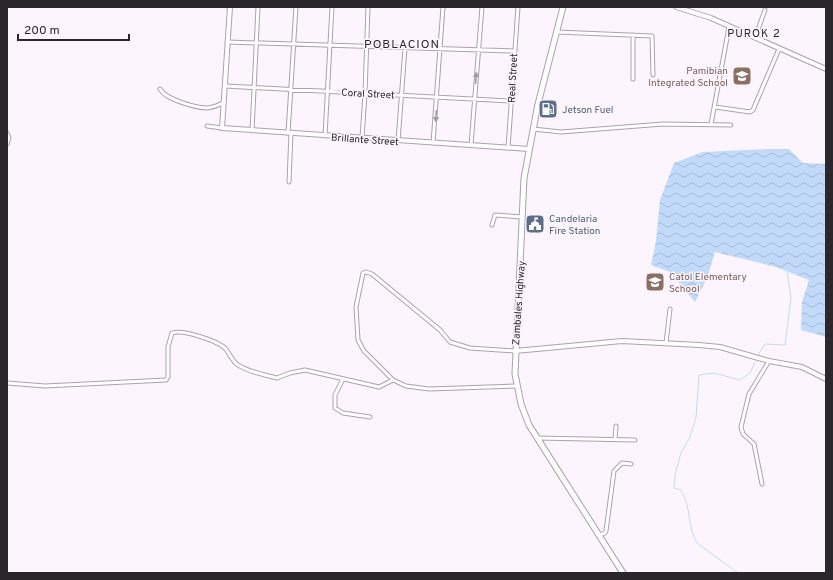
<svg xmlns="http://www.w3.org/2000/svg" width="833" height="580" viewBox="0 0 833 580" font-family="Overpass,sans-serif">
<defs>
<pattern id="water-waves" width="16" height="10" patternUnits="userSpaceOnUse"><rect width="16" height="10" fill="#c1daf9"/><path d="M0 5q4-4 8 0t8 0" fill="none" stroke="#a6bbd6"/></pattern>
</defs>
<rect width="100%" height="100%" fill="#fcf5fd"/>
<path fill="url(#water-waves)" d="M768,149H789L803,163L826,164V337L801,330L802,302L809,280L776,267L715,252L707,278L695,302L670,272L651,265L656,241L660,200L674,163L703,152Z"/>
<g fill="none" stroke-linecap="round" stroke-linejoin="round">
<path stroke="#c1daf9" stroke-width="1" d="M758,355L765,344L785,345L791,298L787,271
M738,573L697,543C687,527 692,508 681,490L674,488L675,474L681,453L689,439L696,418L699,375L714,373L740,380L750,373L757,358"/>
<defs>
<path id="minor" d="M557,32L652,36L653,75
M755,38L765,10
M227,42L514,51
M633,79V35
M225,86L511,101
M160,89C166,100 197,108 208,108C214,107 219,105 223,103
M715,107L750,112L753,110L779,49
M711,124L729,27
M207,126L222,128
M533,129L561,132L663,124L731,125
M252,131L258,7
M7,133L9,138L7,144
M288,133L296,7
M325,136L332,7
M362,138L365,94L368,7
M398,141L405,48
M433,143L443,7
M471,145L482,7
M508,148L518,7
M289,182L291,133
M492,225L495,215L522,217
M666,343L670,309
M515,351L470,348L450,342L440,330L372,274L366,272L363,273L356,307L358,340L364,351L393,380L406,386L429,389L516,386
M343,379L335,395V408L343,413L370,417
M7,383L45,386L166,380L168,377V347L172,333C183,329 217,341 225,348C230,354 232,361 238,365C249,372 264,375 277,378L290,373L305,370L379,387L393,380
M537,438L635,440
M615,439L616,426
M762,484L754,444L743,434L741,427L749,394L769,361
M599,535L605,533L606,531L614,471L622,463L631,464"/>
<path id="tertiary" d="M230,7L222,128L529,149
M676,7L711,18L826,69
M515,351L622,341L699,345L720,347L769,361L802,367L826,379"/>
<path id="primary" d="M563,7L538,104L524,178L515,374L521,404L529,425L623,573"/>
</defs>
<use href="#minor" stroke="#aca1ae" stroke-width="5"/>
<use href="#tertiary" stroke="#aca1ae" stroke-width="6"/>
<use href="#primary" stroke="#aca1ae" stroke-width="7"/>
<use href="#minor" stroke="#fff" stroke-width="3"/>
<use href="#tertiary" stroke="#fff" stroke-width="4"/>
<use href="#primary" stroke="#fff" stroke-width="5"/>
</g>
<defs><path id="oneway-solid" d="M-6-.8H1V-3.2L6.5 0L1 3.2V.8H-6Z"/></defs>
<g fill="#9f9da0">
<use href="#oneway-solid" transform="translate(476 78) rotate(-86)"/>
<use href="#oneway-solid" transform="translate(436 116) rotate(94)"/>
</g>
<defs>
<symbol id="school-square" viewBox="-11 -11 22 22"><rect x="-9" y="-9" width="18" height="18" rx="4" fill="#8d6e63" stroke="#fcf5fd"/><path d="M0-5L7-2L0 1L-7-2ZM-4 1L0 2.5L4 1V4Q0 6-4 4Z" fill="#fff"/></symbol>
<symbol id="fuel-square" viewBox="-11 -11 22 22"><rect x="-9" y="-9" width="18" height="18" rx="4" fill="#5c6f8a" stroke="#fcf5fd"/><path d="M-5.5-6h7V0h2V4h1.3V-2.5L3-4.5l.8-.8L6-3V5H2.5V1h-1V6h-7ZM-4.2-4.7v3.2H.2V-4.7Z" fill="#fff"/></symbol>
<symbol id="civic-square" viewBox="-11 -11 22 22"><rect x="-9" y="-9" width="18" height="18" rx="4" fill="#5c6f8a" stroke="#fcf5fd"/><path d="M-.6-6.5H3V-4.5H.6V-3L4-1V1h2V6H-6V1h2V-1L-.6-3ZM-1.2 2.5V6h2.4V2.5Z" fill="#fff"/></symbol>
</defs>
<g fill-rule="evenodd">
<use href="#school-square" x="731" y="65" width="22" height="22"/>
<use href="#fuel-square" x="537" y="98" width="22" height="22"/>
<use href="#civic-square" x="524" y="213" width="22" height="22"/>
<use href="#school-square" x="644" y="271" width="22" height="22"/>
</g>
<g text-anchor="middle" stroke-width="3" stroke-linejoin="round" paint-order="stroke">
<g font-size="10" fill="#785e54" stroke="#fcf5fd" text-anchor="end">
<text x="728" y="74">Pamibian<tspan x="728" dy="12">Integrated School</tspan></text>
<text x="669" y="280" text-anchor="start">Catol Elementary<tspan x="669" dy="12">School</tspan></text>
</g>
<g font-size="10" fill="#2a262b" stroke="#fcf5fd">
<text transform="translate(512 78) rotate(-87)" y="4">Real Street</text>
<text transform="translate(368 93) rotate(3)" y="4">Coral Street</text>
<text transform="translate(365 139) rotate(4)" y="4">Brillante Street</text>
<text transform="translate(518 303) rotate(-86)" y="4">Zambales Highway</text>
</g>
<g font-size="10" fill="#4e5e75" stroke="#fcf5fd" text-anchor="start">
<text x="562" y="113">Jetson Fuel</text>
<text x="549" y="222">Candelaria<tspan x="549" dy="12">Fire Station</tspan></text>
</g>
<g font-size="11" letter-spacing="1" fill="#2a262b" stroke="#fcf5fd">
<text x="754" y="37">PUROK 2</text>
</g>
<g font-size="12" letter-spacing="1" fill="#2a262b" stroke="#fcf5fd">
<text x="402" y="48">POBLACION</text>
</g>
</g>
<rect width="833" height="580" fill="none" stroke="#2a262b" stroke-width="16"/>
<path d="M18 34v6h111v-6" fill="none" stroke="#2a262b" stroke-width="2"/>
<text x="24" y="34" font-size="12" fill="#2a262b" stroke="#fcf5fd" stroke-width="3" paint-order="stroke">200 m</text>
</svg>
